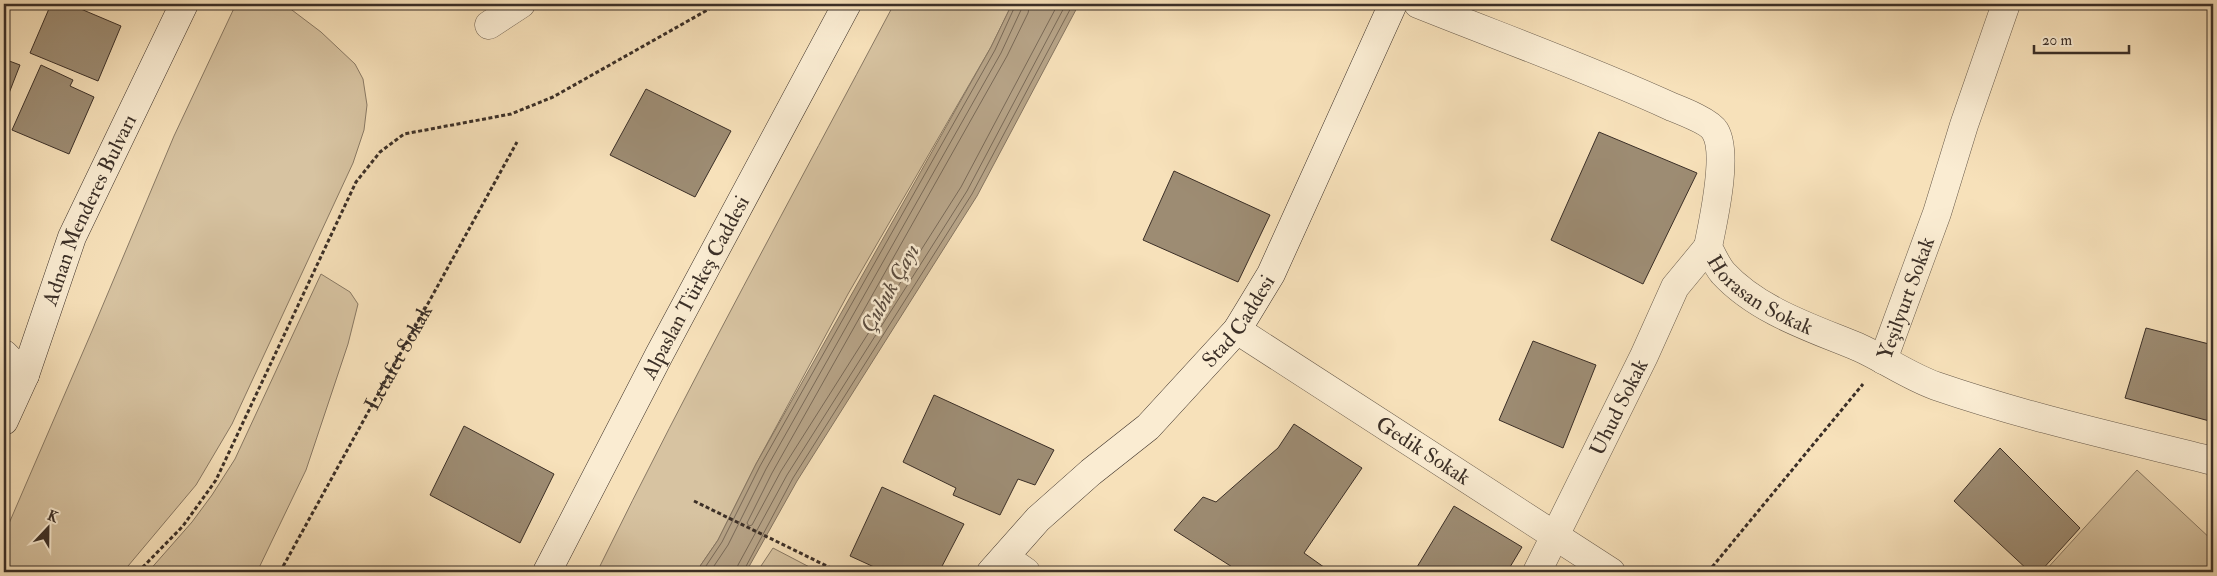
<svg xmlns="http://www.w3.org/2000/svg" width="2217" height="576" viewBox="0 0 2217 576" font-family="'IM FELL Double Pica',serif">
<rect width="100%" height="100%" fill="#f7e1ba"/>
<filter id="stains"><feTurbulence type="fractalNoise" baseFrequency=".004" numOctaves="4"/><feColorMatrix values="0 0 0 0 .2 0 0 0 0 .09 0 0 0 0 .02 0 0 0 .5 -.17"/></filter>
<radialGradient id="worn" r=".72"><stop offset=".6" stop-color="#630" stop-opacity="0"/><stop offset="1" stop-color="#630" stop-opacity=".3"/></radialGradient>
<path fill="#d7c3a1" stroke="#897964" d="M236,4H284L321,32L355,64L363,79L367,105L364,130L353,163L232,424L196,485L123,572H4V535L92,331L174,136Z
M894,4H1012L991,47L848,294L756,464L718,540L696,572H597C691,380 794,193 894,4Z
M321,274L350,292L358,304L348,344L306,470L257,572H148L192,522L212,495L235,459Z
M2137,470L2213,541V572H2044Z
M773,548L819,572H757Z"/>
<path fill="#b7a488" stroke="#857561" d="M1012,4H1079L977,196L797,481L746,572H696L718,540L756,464L991,47Z"/>
<g fill="none" stroke-linecap="round" stroke-linejoin="round">
<path stroke="#796a58" stroke-width="1" d="M1030,4L1028,13L1007,56L772,473L747,523L749,526L752,525L781,471L961,187L1058,4
M702,572L722,542L760,466L995,50L1016,4
M710,572L728,545L766,469L1001,53L1021,10L1022,4
M736,572L738,565L787,475L967,191L1066,4
M743,572L793,478L972,194L1073,4"/>
</g>
<path fill="#9d8c73" stroke="#3b2f27" d="M51,4H69L121,26L98,81L30,53Z
M4,59L20,65L4,106Z
M41,65L73,80L70,86L94,97L69,154L12,130Z
M646,89L731,131L695,197L610,155Z
M1599,132L1697,173L1643,284L1551,240Z
M1174,171L1270,215L1238,282L1143,240Z
M2146,328L2213,345V422L2125,398Z
M1533,341L1596,365L1563,448L1499,420Z
M934,395L1054,450L1035,485L1018,479L1000,515L953,495L956,488L903,462Z
M1294,424L1362,468L1304,553L1328,570L1326,572H1240L1174,530L1203,497L1216,502L1257,466L1278,448Z
M464,426L554,474L520,543L430,495Z
M2000,448L2080,528L2040,572H2030L1954,501Z
M882,487L964,524L939,572H885L850,556Z
M1454,506L1522,547L1507,572H1414Z"/>
<g fill="none" stroke-linecap="round" stroke-linejoin="round">
<defs>
<g id="street">
<path id="s2" d="M1418,4C1503,38 1589,69 1672,107C1682,111 1710,122 1715,131C1729,154 1713,221 1708,247C1712,255 1717,266 1723,273C1758,311 1812,328 1858,347C1885,359 1908,376 1936,386C2026,417 2121,438 2213,461"/>
<path d="M489,25L521,4"/>
<path id="s3" d="M1237,330L1611,572"/>
<path id="s4" d="M1883,360L1937,213L1964,125L2006,4"/>
<path d="M1005,557L1026,572"/>
<path id="s5" d="M1537,572L1644,356L1675,287L1708,247"/>
</g>
<g id="secondary">
<path d="M4,354L25,375"/>
<path id="s6" d="M4,421L25,375L72,237L184,4"/>
<path id="s7" d="M547,572L659,355L847,4"/>
<path id="s8" d="M991,572L1038,519L1091,472L1148,427L1237,330L1271,274L1393,4"/>
</g>
</defs>
<use href="#street" stroke="#6a5c4c" stroke-width="29"/>
<use href="#secondary" stroke="#3b2f27" stroke-width="29"/>
<g stroke="#3b2f27" stroke-width="3" stroke-dasharray="4 2.5" stroke-linecap="butt">
<path d="M694,501L839,572"/>
<path d="M138,572L183,526L216,480L356,182L380,152L404,134L511,114L553,97L718,4"/>
<path id="s1" d="M280,572L517,142"/>
<path d="M1708,572L1863,384"/>
</g>
<use href="#street" stroke="#faecd2" stroke-width="28"/>
<use href="#secondary" stroke="#faecd2" stroke-width="28"/>
</g>
<g text-anchor="middle" stroke-width="5" stroke-linejoin="round" paint-order="stroke">
<g font-size="21" fill="#3b2f27" stroke="#faecd2">
<text dy="7" stroke="none"><textPath href="#s6" startOffset="228">Adnan Menderes Bulvarı</textPath></text>
<text dy="7" stroke="none"><textPath href="#s7" startOffset="321">Alpaslan Türkeş Caddesi</textPath></text>
<text dy="7" stroke="none"><textPath href="#s2" startOffset="515">Horasan Sokak</textPath></text>
<text dy="7" stroke="none"><textPath href="#s4" startOffset="66">Yeşilyurt Sokak</textPath></text>
<text dy="7" stroke="none"><textPath href="#s8" startOffset="354">Stad Caddesi</textPath></text>
<text dy="7" stroke="none"><textPath href="#s1" startOffset="245">Letafet Sokak</textPath></text>
<text dy="7" stroke="none"><textPath href="#s5" startOffset="184">Uhud Sokak</textPath></text>
<text dy="7" stroke="none"><textPath href="#s3" startOffset="222">Gedik Sokak</textPath></text>
</g>
<g font-size="22" font-style="italic" fill="#5a4c3f" stroke="#faecd2">
<text transform="translate(889 288) rotate(-61)" y="8">Çubuk Çayı</text>
</g>
</g>
<rect width="2217" height="576" fill="none" stroke="#f7e1ba" stroke-width="20"/>
<rect x="5" y="5" width="2207" height="566" fill="none" stroke="#3b2f27" stroke-width="2.5"/>
<rect x="10" y="10" width="2197" height="556" fill="none" stroke="#3b2f27"/>
<g transform="translate(48 528) rotate(22)" stroke="#faecd2" stroke-width="4" paint-order="stroke">
<path d="M0-4L9 19L0 12L-9 19Z" fill="#3b2f27"/>
<text y="-8" font-size="14" font-weight="bold" text-anchor="middle" fill="#3b2f27">K</text>
</g>
<path d="M2034 45v8h95v-8" fill="none" stroke="#3b2f27" stroke-width="2.5"/>
<text x="2042" y="45" font-size="15" fill="#3b2f27" stroke="#faecd2" stroke-width="4" paint-order="stroke">20 m</text>
<rect width="100%" height="100%" filter="url(#stains)"/>
<rect width="100%" height="100%" fill="url(#worn)"/>
</svg>
